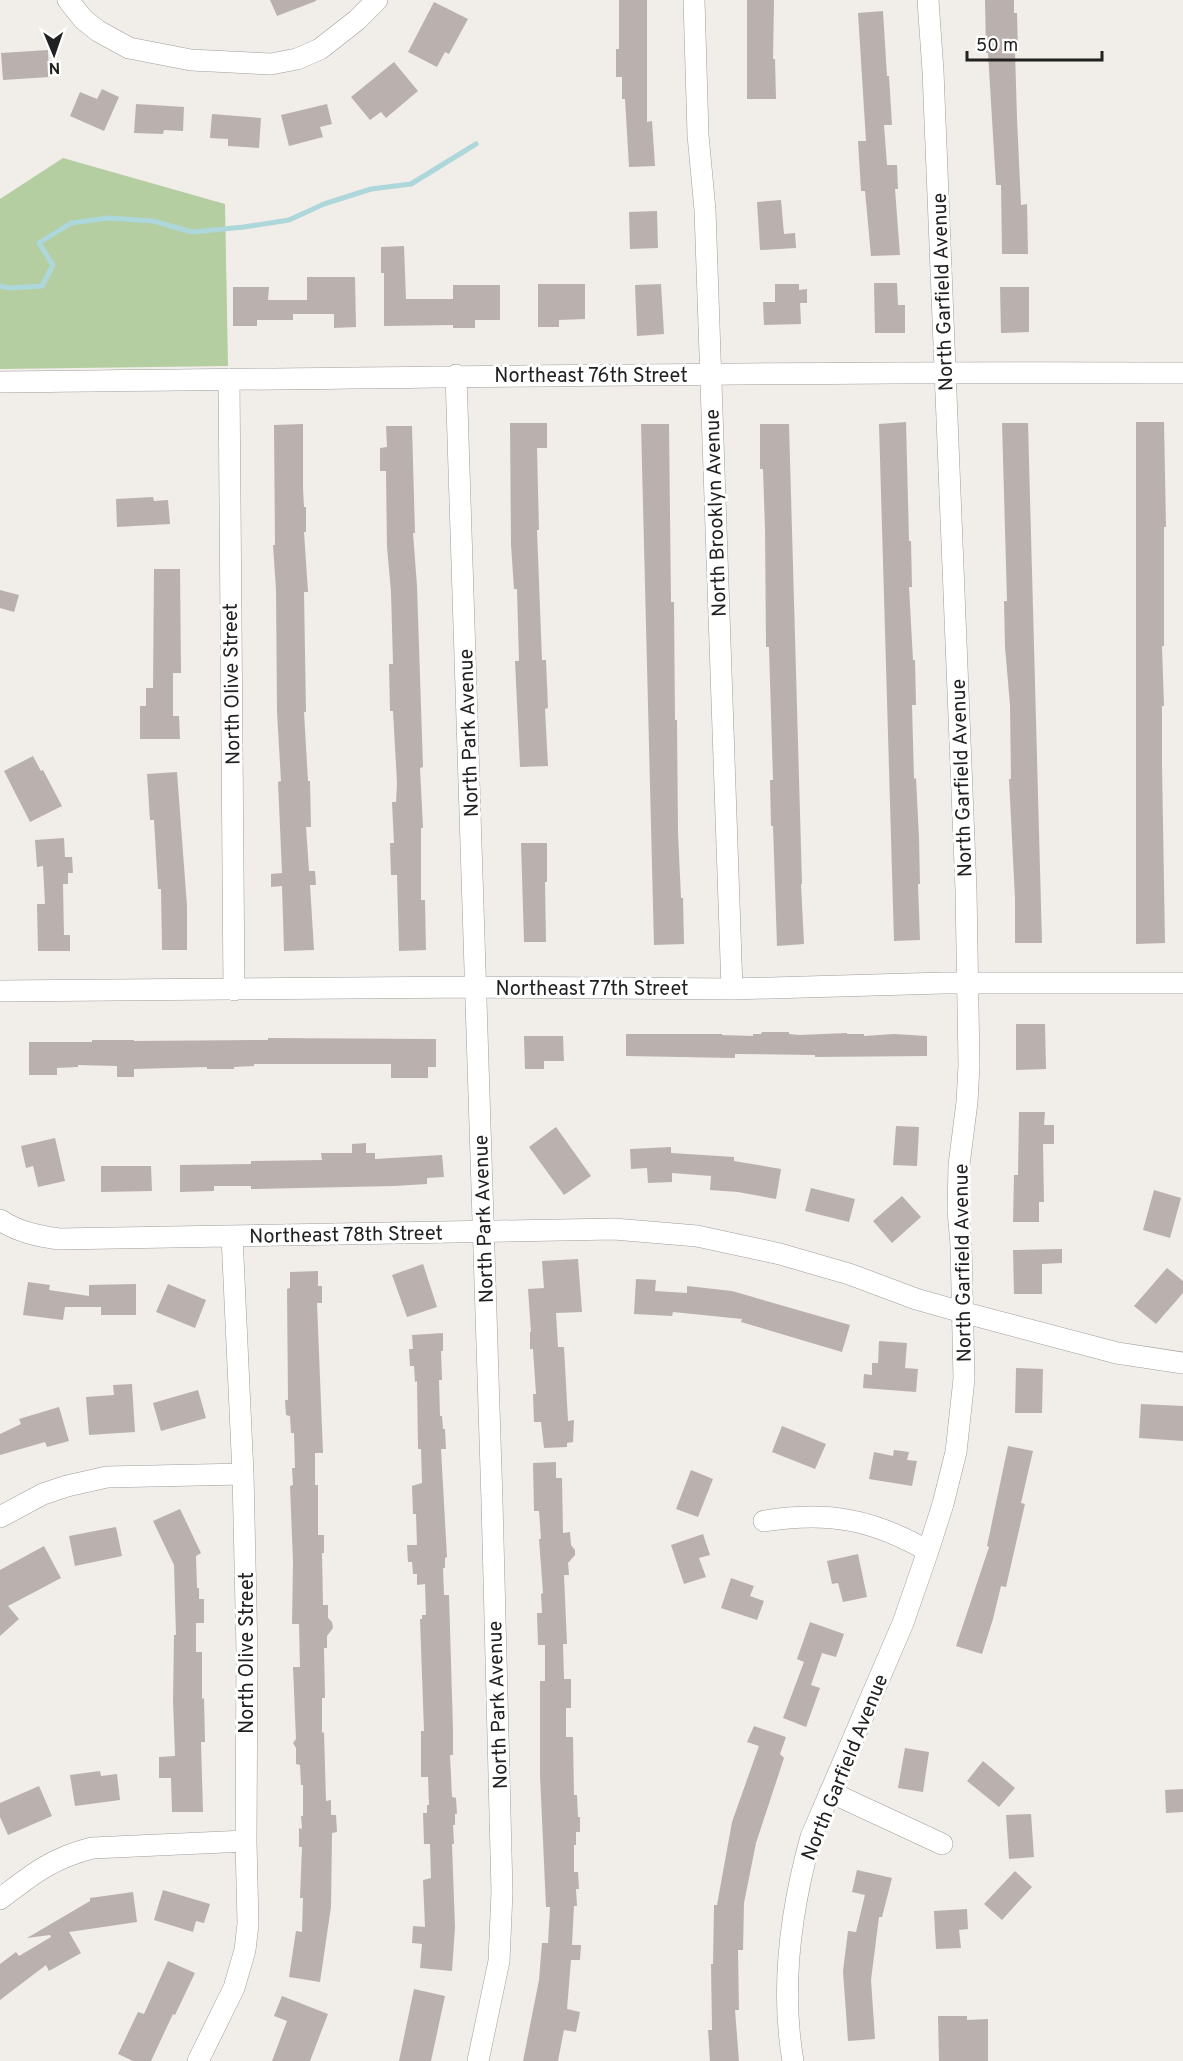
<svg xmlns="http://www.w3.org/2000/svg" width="1183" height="2061" viewBox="0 0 1183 2061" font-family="Overpass,sans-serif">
<rect width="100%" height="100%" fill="#f1ede9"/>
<path fill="#b4cda1" d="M63,158L225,204L228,366L0,369V199Z"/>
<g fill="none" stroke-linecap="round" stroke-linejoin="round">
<path stroke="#add7db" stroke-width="5" d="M0,286L9,288L42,286L53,265L39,243L71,223L108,218L153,221L192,232L244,227L289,220L324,204L371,189L411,184L476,144"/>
</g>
<path fill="#bab1ae" d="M270,0H316V1L277,16Z
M619,0H647V122L652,121L655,166L629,167L625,99H622V77H616V49H619Z
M747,0H774L773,59H775L776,99H747Z
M985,0H1014V13H1017L1018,52H1015L1017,118L1021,205L1027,204L1028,254H1002L1001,185H996L988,53H986Z
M434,2L468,19L449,54L445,52L437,67L408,52Z
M883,11L887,76H889L892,125H884L887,165H897L898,189H895L900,255L871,256L865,191H861L858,141H866L858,13Z
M48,50L49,77L3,80L1,53Z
M394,62L418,91L386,118L381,112L370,120L351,97Z
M102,89L119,97L104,131L70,116L80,92L97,99Z
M136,104L184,107L183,131L164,130L163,134L134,133Z
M327,104L332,124L320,127L323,137L289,146L281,115Z
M212,114L261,118L259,148L228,146V139L210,138Z
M781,200L784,234L795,233L796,248L760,250L757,202Z
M657,211L658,248L630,249L629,212Z
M404,246L406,299H453V285H500V320H475V328H453V325L384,326V273H381V247Z
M307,277H355L356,327L334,328V314H293V320H257V326H233V287H269L268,300H307Z
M874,283H897L898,305H905V333H875Z
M538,284H585V319L559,320V327H538Z
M661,284L664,334L637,336L635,285Z
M775,284H799V290L807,289V303H800L801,324L764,325L763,302H775Z
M1000,287H1029V332L1001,333Z
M906,422L909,541H911L912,587H909L913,660H915L916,705H912L914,779L916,778L919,838L920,884H918L920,940L894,941L879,424Z
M1136,422H1164L1166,527H1164V646H1162L1164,706H1162V765L1165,943L1136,944Z
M510,423H547V448H537L539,530H537L542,660H546L548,708L545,709L548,766L520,767L515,661H519L517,589H514L511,545Z
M1002,423H1028L1042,943H1015V898L1009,779H1011L1010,705L1005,647L1004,601H1007Z
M303,424V488L304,507H306V532H304L308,592H304L306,712H304L308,781H310L311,827H306L309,871H315L316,885H310L314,950L284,951L282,886L271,887V874L282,873L278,782L281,781L277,712L276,590L273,545H275L274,425Z
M641,424H669L671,602H674L675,720H677L678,833L681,898H683L684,944L654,945Z
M760,424H789L802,884H801L804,944L777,946L773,826H771L770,780H773L769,647H766L765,529L763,469H760Z
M386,426H412L415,533H413L417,586L423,767L420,768L423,828H421V900H425L426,950L399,951L397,875H391L390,843H394L392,802H396L397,783L393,711H390L389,664H393L391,592L387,547L386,471H380V448L387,447Z
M153,497L154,501L168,500L170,524L117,527L116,499Z
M154,569H180L181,673H173V716H179L180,739H140V706H146V688H153Z
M0,590L19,595L14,612L0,608Z
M33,756L41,771L43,770L62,806L30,822L4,771Z
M177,772L187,906V950H162L161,889H158L154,820H150L147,774Z
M64,838L65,857H72L73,873H68V884H63L64,935H70V951H38L37,904H45L43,866L37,867L35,840Z
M521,843H547V882H545L546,942H524Z
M1016,1024H1045L1046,1069L1016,1070Z
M762,1032H789V1034L799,1035L847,1033V1034H864V1036L894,1034L927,1036V1056L815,1057V1055L735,1054V1058L626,1056V1034H722V1035L753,1036V1034H761Z
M524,1036H563L564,1061H544V1069H525Z
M268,1038L436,1039V1067H428V1078H391V1064H254V1066L234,1067V1069H207V1067L134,1069V1077H117V1066L78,1065V1067L57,1068V1075H29V1042H92V1040H134V1041L268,1040Z
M1019,1112H1045L1044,1125H1054V1144H1043L1044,1202H1039V1222H1013L1014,1175H1018Z
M896,1126L919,1127L917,1166L893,1165Z
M556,1127L591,1176L564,1195L529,1147Z
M55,1138L65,1181L38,1187L33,1166L26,1168L21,1146Z
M366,1143V1153H375V1159L442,1155L444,1177L427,1178V1184L394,1186L251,1189V1186H214V1191L180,1192V1165L251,1164V1161L322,1160L321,1153H352V1144Z
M671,1147V1153L734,1157V1161L781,1169L776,1199L738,1192L710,1190L711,1176L672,1173V1182L648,1183L647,1168L631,1169L630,1149Z
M101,1166H151L152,1191L101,1192Z
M811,1188L855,1199L849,1222L805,1211Z
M1154,1190L1181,1198L1170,1238L1143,1230Z
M902,1196L921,1217L892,1243L873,1221Z
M1062,1249V1263L1042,1264V1294H1014L1013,1250Z
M578,1259L582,1312L556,1313L558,1347H564L568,1421L574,1420L573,1442L567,1443V1447L544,1448L541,1422H534L533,1394H536L533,1349H530V1332H531L528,1289L544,1288L542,1261Z
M423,1264L437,1307L407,1317L392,1275Z
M1167,1268L1183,1281V1293L1156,1324L1134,1306Z
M318,1271V1286H322V1303H317L323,1453H315V1485H318V1535H324V1553H322L323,1605H328V1618L332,1622L333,1628L327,1636V1648H324L325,1698H322V1733L324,1732L326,1801L331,1800V1815H336L337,1832L332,1833L331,1907L320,1982L289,1977L296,1931L302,1932L303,1898H300L302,1847H299V1828L302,1829L301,1816H303V1785H301L300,1765L296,1764V1748L293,1743L296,1739L293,1667H300L299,1624H292L293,1562L290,1486L293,1485L292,1468H295L294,1433H291L290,1416L286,1415L285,1400H288L287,1289L290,1288V1272Z
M636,1279L656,1280L655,1291L687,1293V1286L732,1291L850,1325L842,1352L741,1322L742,1319L673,1312L672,1316L634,1314Z
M28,1282L50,1285L49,1290L89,1296V1285L136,1284V1315H101V1307H65L63,1320L23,1315Z
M168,1284L206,1300L195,1328L156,1312Z
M443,1333V1351H441L442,1380H439L440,1416H442L443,1429H445L446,1449H441L447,1557L445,1558V1568H443L444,1595H449L453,1730V1755H450L452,1797L456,1798L457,1814H455V1825H453L454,1844H452L455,1927L452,1971L420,1968L422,1944L412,1943L413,1926L425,1927L423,1880L431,1878L430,1844H424L423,1813H427V1805H429L428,1777H421V1731H424L420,1619H422V1615H426L425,1584L417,1585V1574H413L412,1562H408L407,1545H417L416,1514H413L412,1486L422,1483L421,1449H418L417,1381L415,1382L414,1366H410L409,1349H413L412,1335Z
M879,1341L907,1343L905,1368L918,1369L916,1392L863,1388L864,1374L872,1375V1363H878Z
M1016,1368L1043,1369L1042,1413H1015Z
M132,1384L135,1432L89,1435L86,1397L114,1395L113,1385Z
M198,1390L206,1418L161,1431L153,1403Z
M1141,1404L1183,1406V1441L1139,1438Z
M59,1407L69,1441L47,1447L45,1442L0,1455V1434L21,1424L19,1419Z
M782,1426L826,1444L815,1469L772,1452Z
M1008,1446L1033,1451L1021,1503L1025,1504L1006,1587L1001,1586L993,1619L982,1654L956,1646L989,1547L987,1546Z
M894,1450L909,1452L907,1460L917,1461L912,1486L869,1479L874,1452L893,1456Z
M556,1462V1478H562L563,1533L570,1532L571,1545L575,1550V1555L568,1563L569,1575H564L567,1644H563L564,1679H571V1708H566V1737H573L574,1795H577L578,1817H580V1832H576V1845H574V1872H578L579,1889H576L577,1906H574L572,1945H581L580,1960H571L567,2009L580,2012L576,2032L564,2030L558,2061H523L539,1980L542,1943H548L550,1907H546L540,1775V1681H545V1645H538L537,1613H542L541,1594L543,1593L539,1539H541L539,1511H534L533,1463Z
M691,1470L713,1479L698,1517L676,1509Z
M180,1509L201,1553L196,1556L197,1588H199V1599H204V1623H196V1652H202V1699L204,1698L205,1742H201L203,1812H172L171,1778H159V1757L175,1756L173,1700L174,1635H176L174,1565L153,1521Z
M116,1527L122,1556L75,1566L69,1536Z
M703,1534L710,1555L699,1558L706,1577L684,1584L671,1545Z
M44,1546L61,1578L8,1606L19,1619L0,1636V1570Z
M858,1554L867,1597L843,1602L838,1583L832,1584L827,1561Z
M731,1578L754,1586L750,1596L764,1601L757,1620L721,1608Z
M810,1622L844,1634L836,1657L822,1653L811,1685L820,1688L806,1727L783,1718L804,1662L797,1659Z
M754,1726L786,1737L780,1754L784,1758L756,1843L744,1903L743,1950H738L739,2010H735L739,2061H710L708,2030H712L711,1964H713L714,1905H717L732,1822L759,1746L747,1742Z
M905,1748L929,1752L923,1792L898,1788Z
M983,1761L1015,1788L999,1807L967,1781Z
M100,1771L101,1776L117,1774L120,1800L75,1806L70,1775Z
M39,1786L52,1816L8,1835L0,1817V1803Z
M1183,1789V1812L1166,1813L1165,1790Z
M1031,1814L1034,1857L1009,1859L1006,1815Z
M857,1870L892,1878L882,1917H879L871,1980L875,2039L848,2041L843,1971L848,1931L856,1932L865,1895L852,1892Z
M1015,1871L1032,1887L1002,1920L984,1904Z
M163,1890L210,1904L204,1923L196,1921L193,1932L154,1920Z
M133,1892L137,1922L69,1932L81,1953L49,1971L46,1965L0,2000V1964L16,1952L19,1956L51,1937L50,1935L27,1938L90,1901V1898Z
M967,1909L968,1929L959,1930L961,1948L936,1949L934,1911Z
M168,1961L195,1973L175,2015L173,2014L151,2061H133L118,2054L138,2012L144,2014Z
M414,1989L445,1996L431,2061H399Z
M282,1996L328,2014L310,2061H272L287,2021L274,2016Z
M938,2016H967V2020L988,2019V2061H939Z"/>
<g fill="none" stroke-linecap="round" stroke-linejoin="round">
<defs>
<path id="minor" d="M68,0L83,19L98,31L129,48L191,60L271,64L297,59L320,49L357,20L377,0
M694,0L698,135L705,210L732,989
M456,375L492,1501L502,1892L499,1961L478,2061
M229,379L234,990
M0,382C394,378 789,371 1183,373
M0,991L476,987L732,989L943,983H1183
M0,1220C18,1232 38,1236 59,1239L614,1229L697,1236L780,1254L849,1274L916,1299L962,1312L1117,1353L1183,1363
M0,1517L43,1494L67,1486L107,1477L243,1474
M764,1521C828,1511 872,1519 928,1551
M830,1792L942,1844
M0,1899C33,1874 50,1859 92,1848L246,1841
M198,2061L234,1988L245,1950L248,1924L246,1841L247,1652L243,1474L232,1236
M793,2061C780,1986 791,1909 811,1837L903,1623L928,1551L943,1504L956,1452L964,1379L961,1245L958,1210L959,1165L967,1102L969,1065L966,890L933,71L928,0"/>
</defs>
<use href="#minor" stroke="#9e9e9e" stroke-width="22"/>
<use href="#minor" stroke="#fff" stroke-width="21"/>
</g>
<g text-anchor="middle" stroke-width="6" stroke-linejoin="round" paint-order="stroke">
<g font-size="20" fill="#212121" stroke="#fff">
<text transform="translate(942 292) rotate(-92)" y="7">North Garfield Avenue</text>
<text x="591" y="382">Northeast 76th Street</text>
<text transform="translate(715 513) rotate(-92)" y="7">North Brooklyn Avenue</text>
<text transform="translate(231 684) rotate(-91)" y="7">North Olive Street</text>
<text transform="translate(468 733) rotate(-92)" y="7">North Park Avenue</text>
<text transform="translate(961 778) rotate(-92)" y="7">North Garfield Avenue</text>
<text x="592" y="995">Northeast 77th Street</text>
<text transform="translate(483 1219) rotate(-92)" y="7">North Park Avenue</text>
<text transform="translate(346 1234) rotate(-1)" y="7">Northeast 78th Street</text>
<text transform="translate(962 1263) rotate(-91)" y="7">North Garfield Avenue</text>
<text transform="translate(246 1653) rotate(-90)" y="7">North Olive Street</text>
<text transform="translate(497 1705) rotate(-92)" y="7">North Park Avenue</text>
<text transform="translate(844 1767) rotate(-68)" y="7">North Garfield Avenue</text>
</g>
</g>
<g transform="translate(54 54) rotate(178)" stroke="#ffffff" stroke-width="4.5" paint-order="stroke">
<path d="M0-4.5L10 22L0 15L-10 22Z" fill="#212121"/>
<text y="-9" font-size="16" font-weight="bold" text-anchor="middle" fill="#212121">N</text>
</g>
<path d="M967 51v9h135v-9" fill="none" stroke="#212121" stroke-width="3"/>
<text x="976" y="51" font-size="18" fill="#212121" stroke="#ffffff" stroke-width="4.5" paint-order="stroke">50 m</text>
</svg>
